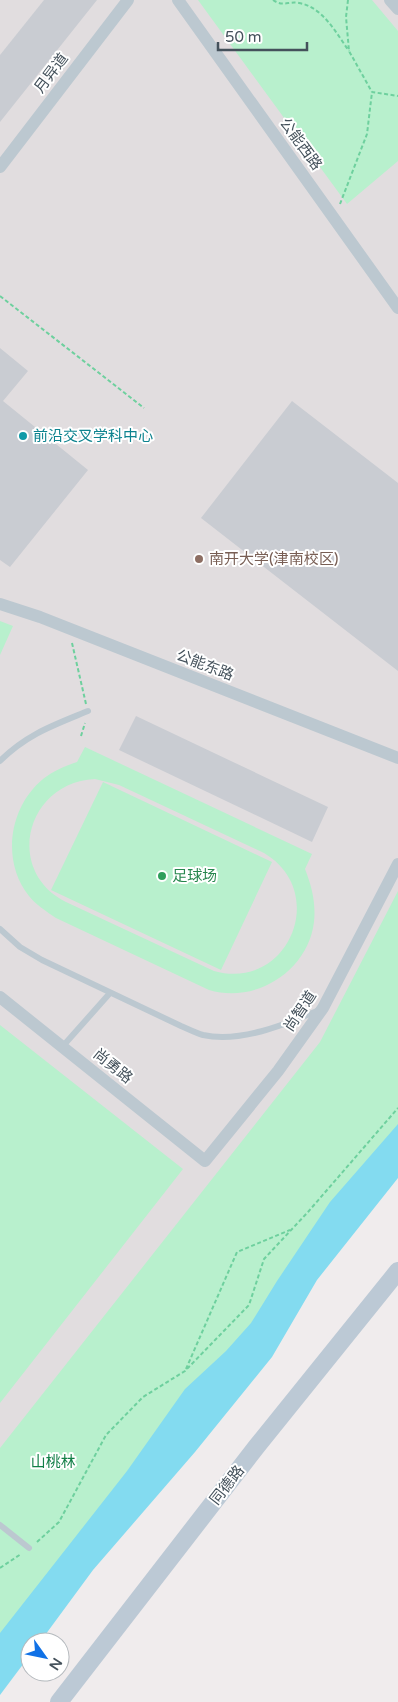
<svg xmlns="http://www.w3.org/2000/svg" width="398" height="1702" viewBox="0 0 398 1702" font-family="'Varela Round','Noto Sans SC',sans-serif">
<rect width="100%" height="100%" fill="#f0eced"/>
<path fill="#e1dddf" d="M0,0H398V1118L0,1617Z"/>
<path fill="#b8f0cd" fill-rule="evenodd" d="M198,0H372L398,31V161L347,204Z
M0,621L13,626L0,655Z
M85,747L312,854L305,869C312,887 316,903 314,922C308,971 256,1004 209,990L56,918C46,911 36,905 29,896C1,861 9,807 43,779C53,771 65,766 77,762ZM95,779L119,785L264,853C330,892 288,992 214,971L66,902C3,870 27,782 95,779Z
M103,782L272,862L221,970L51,890Z
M398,891V1143L0,1640V1448L320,1042Z
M0,1025L183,1169L0,1403Z"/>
<path fill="#83dbf0" d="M398,1124V1178L317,1280L272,1357L195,1452L93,1570L40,1642H30V1655L0,1695V1633L127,1471L185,1389L226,1351L251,1323L277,1281L330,1202Z"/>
<path fill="#c9ccd2" d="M44,0H97L0,122V55Z
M0,348L28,371L3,401L88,470L10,567L0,560Z
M292,401L398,483V671L201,518Z
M136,716L328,807L312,842L119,750Z"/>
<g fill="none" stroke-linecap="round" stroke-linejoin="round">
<path stroke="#6ed09e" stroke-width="2" stroke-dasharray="4 2.5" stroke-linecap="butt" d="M273,0C283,7 288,1 299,3C323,7 336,33 349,51
M348,0L346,17L349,51L372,92L398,96
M340,204L367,134L372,92
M0,296L144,408
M72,643L86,704
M81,736L85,723
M186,1369L237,1252L290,1230
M37,1542L59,1522L106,1435L143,1397L185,1371L249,1305L264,1259L308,1212L398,1108
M0,1568L21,1554"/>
<path stroke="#bcc8d0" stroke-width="6" d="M0,761C27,734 54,725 88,711
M0,929L20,947L42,960L181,1026C188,1029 196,1033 203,1035C240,1043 284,1025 317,1011
M63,1046L110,993
M0,1525L29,1548"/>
<path stroke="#bcc8d0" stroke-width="12" d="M178,0L398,308
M390,0L398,9
M0,167L128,0
M0,604L40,617L398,758
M0,997L205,1161L278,1071L323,1008L398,864"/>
<path stroke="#bcc9d5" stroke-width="18" d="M59,1702L257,1446L398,1271"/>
</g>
<circle fill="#0f9aa8" stroke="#fff" stroke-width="2" cx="23" cy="436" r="5"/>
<circle fill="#8d6e63" stroke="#fff" stroke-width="2" cx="199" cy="559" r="5"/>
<circle fill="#2e9e5b" stroke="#fff" stroke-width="2" cx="162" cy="876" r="5"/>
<g text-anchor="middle" stroke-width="4" stroke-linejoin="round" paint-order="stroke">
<g font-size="15" fill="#44515b" stroke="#fff">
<text transform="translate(51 73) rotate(-53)" y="5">月异道</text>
<text transform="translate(301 144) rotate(54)" y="5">公能西路</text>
<text transform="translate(205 665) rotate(21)" y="5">公能东路</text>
<text transform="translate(300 1011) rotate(-56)" y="5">尚智道</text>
<text transform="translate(113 1066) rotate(39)" y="5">尚勇路</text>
<text transform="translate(227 1485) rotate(-52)" y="5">同德路</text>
</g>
<g font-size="15" fill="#0d838f" stroke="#fff" text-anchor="start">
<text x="33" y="441">前沿交叉学科中心</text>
</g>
<g font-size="15" fill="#785e54" stroke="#fff" text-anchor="start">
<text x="209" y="564">南开大学(津南校区)</text>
</g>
<g font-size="15" fill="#27864d" stroke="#fff" text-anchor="start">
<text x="172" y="881">足球场</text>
</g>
<g font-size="15" fill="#127f47" stroke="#fff">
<text x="53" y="1467">山桃林</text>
</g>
</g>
<g transform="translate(45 1657) rotate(123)"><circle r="24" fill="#ffffff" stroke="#b4b9bd"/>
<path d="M0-4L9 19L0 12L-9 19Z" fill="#1071e6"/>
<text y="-8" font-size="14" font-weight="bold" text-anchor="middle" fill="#44515b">N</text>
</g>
<path d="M218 42v8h89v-8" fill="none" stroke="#44515b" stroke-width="2.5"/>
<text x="225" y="42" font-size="15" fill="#44515b" stroke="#ffffff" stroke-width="4" paint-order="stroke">50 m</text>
</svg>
